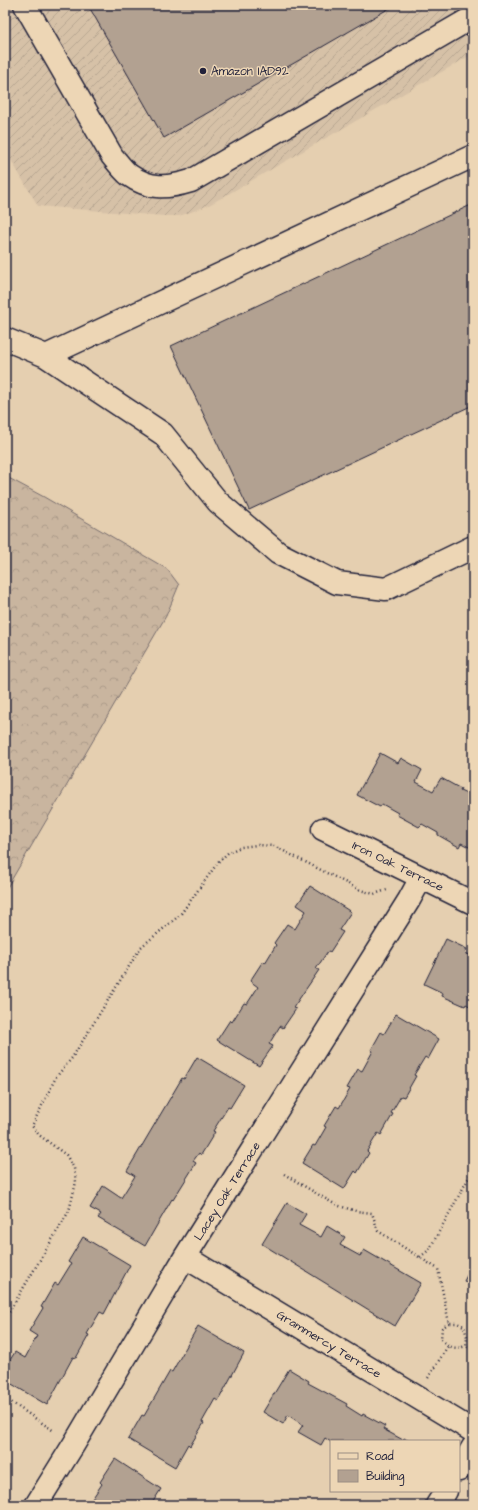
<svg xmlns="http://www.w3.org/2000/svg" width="478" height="1510" viewBox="0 0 478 1510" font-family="'Architects Daughter',sans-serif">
<defs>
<pattern id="industrial-furrows" width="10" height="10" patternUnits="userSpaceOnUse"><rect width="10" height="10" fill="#d6c1a7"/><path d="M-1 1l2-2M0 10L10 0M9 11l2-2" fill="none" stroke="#b7a691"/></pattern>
<pattern id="forest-crowns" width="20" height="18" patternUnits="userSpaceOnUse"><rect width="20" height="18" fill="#c9b59f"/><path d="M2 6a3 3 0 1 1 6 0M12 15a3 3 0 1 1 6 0" fill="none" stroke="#ac9b8a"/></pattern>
</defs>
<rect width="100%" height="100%" fill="#e5cfb0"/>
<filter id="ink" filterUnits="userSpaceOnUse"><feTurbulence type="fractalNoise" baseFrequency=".025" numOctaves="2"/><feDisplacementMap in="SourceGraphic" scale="8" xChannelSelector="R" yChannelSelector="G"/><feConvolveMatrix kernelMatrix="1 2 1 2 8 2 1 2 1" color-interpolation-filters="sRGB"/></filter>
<g filter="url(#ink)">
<path fill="url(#industrial-furrows)" d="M5,5H473V54L209,205L191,212L179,216H164L38,206L5,150Z"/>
<path fill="url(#forest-crowns)" stroke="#766c6d" d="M5,476L44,497L167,569L179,585L166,616L5,891Z"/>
<path fill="#b2a191" stroke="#22223b" d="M88,5H395L164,138Z
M473,204V405L249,510L171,346Z
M380,753L398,763L401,758L422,770L416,782L433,791L441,778L461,789L460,791L473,797V849L461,843L459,847L438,835V833L422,824L419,827L397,815L398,813L382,804L380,807L357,795Z
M310,886L351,912L339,930L343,932L330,952L328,951L316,969L319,970L293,1008L296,1009L283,1028L280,1026L269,1044L273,1046L259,1066L217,1040L230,1020L232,1022L244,1003L247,1004L258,987L250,981L263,961L265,963L276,945L274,943L287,924L295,929L306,911L297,905Z
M446,939L467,949L465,953L473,956V1008L466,1004L465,1006L442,996L443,993L424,984Z
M396,1014L439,1039L428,1059L425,1057L414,1075L416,1076L404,1097L401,1096L391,1113L393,1114L381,1135L378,1133L367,1151L369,1153L357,1173L355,1171L344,1189L302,1163L313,1145L315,1146L326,1127L324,1126L336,1106L339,1108L350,1089L347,1088L358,1069L362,1071L373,1051L371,1050L381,1032L384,1034Z
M197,1057L244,1085L230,1108L228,1107L213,1131L215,1132L201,1155L199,1153L193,1161L196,1163L173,1200L172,1199L145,1246L98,1218L101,1214L90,1208L103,1186L121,1198L135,1176L127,1171L182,1078L184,1079Z
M287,1203L306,1214L299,1225L321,1237L327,1226L345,1237L340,1245L360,1256L364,1250L421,1283L395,1326L262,1244Z
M83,1237L130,1265L104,1314L100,1312L87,1334L89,1335L76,1358L73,1357L47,1405L5,1380V1368L15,1352L25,1358L37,1336L29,1331L43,1308L41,1307L55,1283L58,1285L71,1264L68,1262Z
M473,1264V1286L464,1281Z
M198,1326L244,1353L218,1401L215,1399L202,1422L204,1423L190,1446L188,1444L175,1467L128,1439L142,1415L144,1416L170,1371L172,1372Z
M289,1369L309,1381L308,1383L347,1404L346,1406L362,1416L363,1414L385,1426L383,1429L403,1440L404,1438L409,1441H331V1442L325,1438L321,1445L298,1432L303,1425L288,1415L283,1424L263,1412Z
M115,1459L161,1489L151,1505H88L102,1484L100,1482Z"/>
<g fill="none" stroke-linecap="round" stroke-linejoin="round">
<defs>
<path id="minor" d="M25,5L112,156C117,162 123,170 129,175C150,190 168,188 191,181L473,17
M5,339L46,356L163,434L218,502L278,553L337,583L386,589L473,547
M46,356L473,156
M323,829L473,903
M185,1257L473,1431
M459,1470L473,1447
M36,1505L74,1444L185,1257L409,900L421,878
M437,1505L446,1491"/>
</defs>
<use href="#minor" stroke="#22223b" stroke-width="25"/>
<path stroke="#22223b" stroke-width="2.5" stroke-dasharray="1 3" stroke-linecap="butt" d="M284,1174L336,1205L356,1211L372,1213L378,1231L438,1269L449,1323H457L464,1326L467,1337L466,1346L473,1350
M420,1257L429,1250L473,1170
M5,1319L69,1211L76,1182L74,1168L66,1155L39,1135L32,1126L56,1077L72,1058L141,947L180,915L219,861L229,852L241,847L257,845L274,846L360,890L374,894L387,890
M449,1323L442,1328L441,1339C449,1347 454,1350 466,1346
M428,1378L448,1346
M5,1398L54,1431"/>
<use href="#minor" stroke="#edd6b5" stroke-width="22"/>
</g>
</g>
<circle fill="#22223b" stroke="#edd6b5" stroke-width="1.5" cx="203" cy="71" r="4"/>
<g text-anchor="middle" stroke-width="3" stroke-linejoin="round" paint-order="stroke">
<g font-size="12" fill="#22223b" stroke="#edd6b5" text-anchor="start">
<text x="211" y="75">Amazon IAD92</text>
</g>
<g font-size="12" fill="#22223b" stroke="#edd6b5">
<text transform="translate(398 866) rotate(26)" y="4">Iron Oak Terrace</text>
<text transform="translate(227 1191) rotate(-58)" y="4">Lacey Oak Terrace</text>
<text transform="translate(329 1344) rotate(31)" y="4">Grammercy Terrace</text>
</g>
</g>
<rect width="478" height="1510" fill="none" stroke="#edd6b5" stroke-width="20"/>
<rect x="10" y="10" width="458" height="1490" fill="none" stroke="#22223b" stroke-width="1.5" filter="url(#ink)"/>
<rect x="330" y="1440" width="130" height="52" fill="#edd6b5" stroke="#9c8e84"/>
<rect x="338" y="1453" width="20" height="6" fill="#edd6b5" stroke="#9c8e84"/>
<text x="366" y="1460" font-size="12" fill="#22223b">Road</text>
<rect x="338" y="1470" width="20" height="12" fill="#b2a191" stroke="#9c8e84"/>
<text x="366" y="1480" font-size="12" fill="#22223b">Building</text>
</svg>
